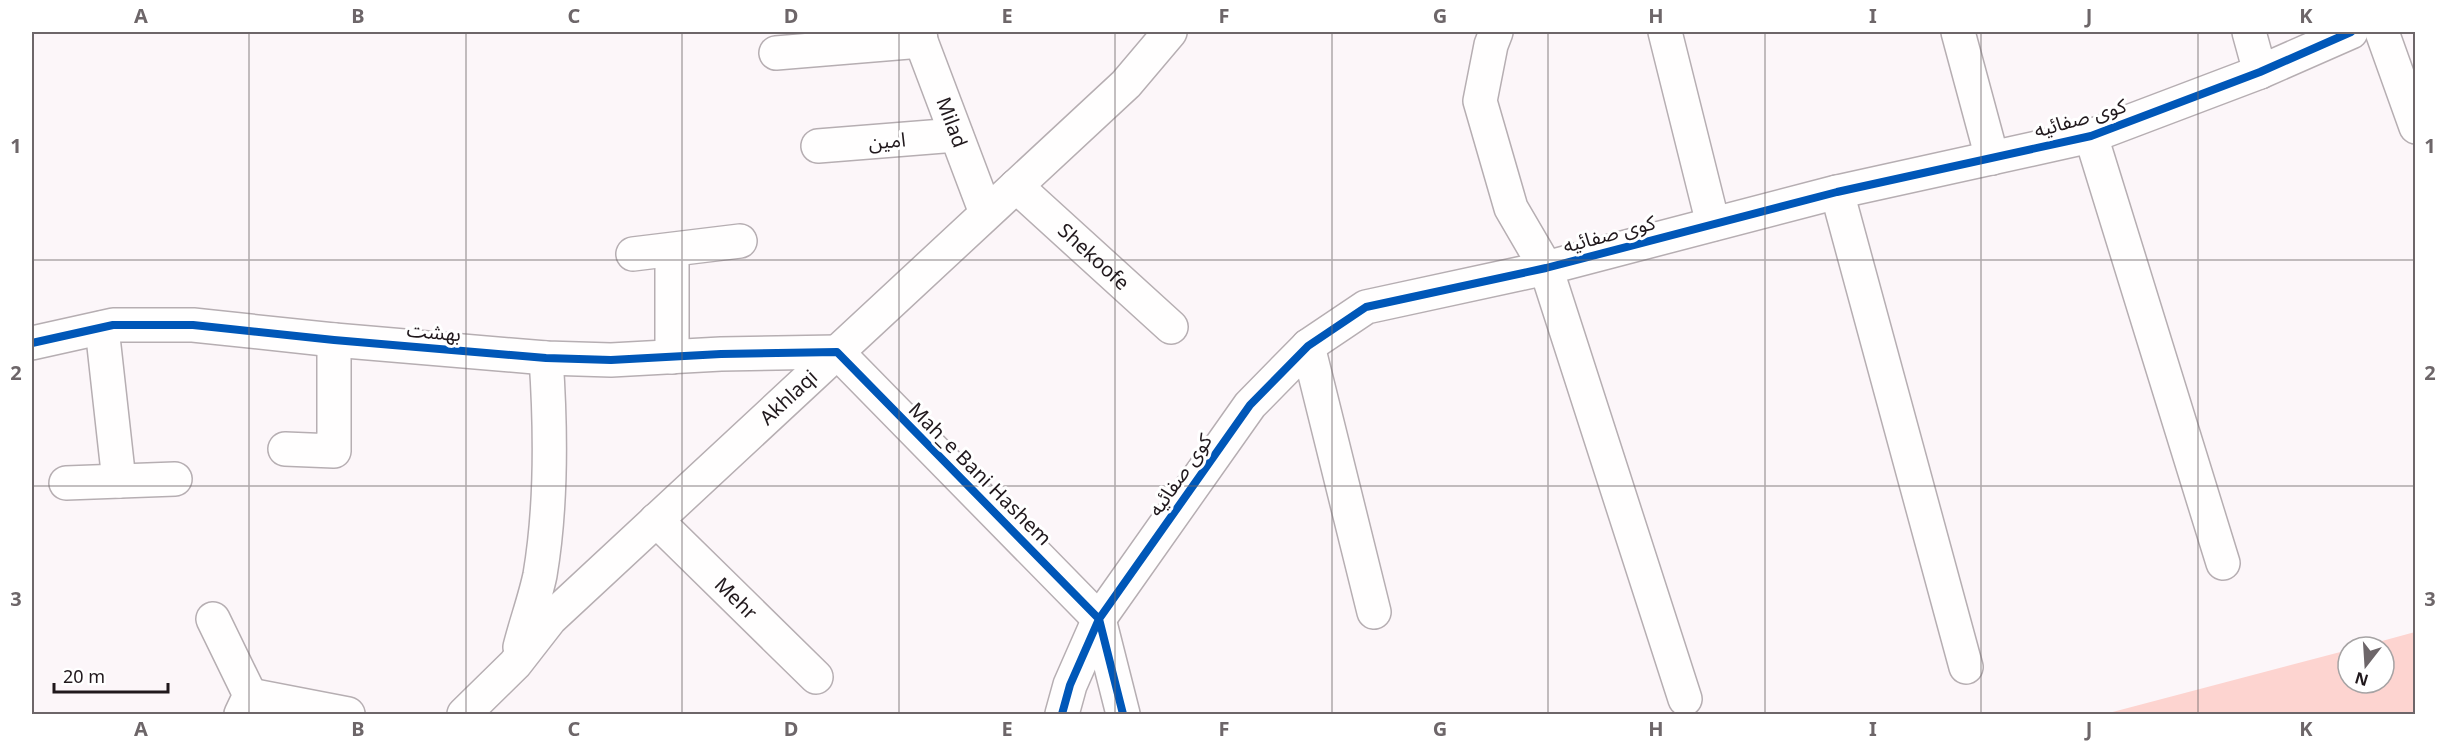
<svg xmlns="http://www.w3.org/2000/svg" width="2447" height="746" viewBox="0 0 2447 746" font-family="'Noto Sans','Noto Sans Arabic',sans-serif">
<rect width="100%" height="100%" fill="#fcf6f9"/>
<path fill="#fdd4d0" d="M2415,632V714H2105L2348,650V683H2384V647H2360Z"/>
<g fill="none" stroke-linecap="round" stroke-linejoin="round">
<defs>
<g id="minor">
<path id="s1" d="M920,32L921,41L986,213"/>
<path d="M1496,32L1491,45L1480,101L1511,208L1546,268L1685,699"/>
<path d="M1665,32L1713,224"/>
<path d="M1958,32L1992,158"/>
<path d="M2249,32L2260,72"/>
<path d="M2382,32L2416,127"/>
<path d="M776,53L921,41"/>
<path d="M2091,136L2223,563"/>
<path d="M818,146L956,135"/>
<path id="s2" d="M1016,186L1171,327"/>
<path d="M1837,192L1966,667"/>
<path d="M672,250V357"/>
<path d="M633,254L740,241"/>
<path d="M102,328L119,481"/>
<path d="M32,343L113,325H193L334,340L546,358L611,360L721,354L837,352L1099,619L1123,714"/>
<path d="M1308,346L1374,612"/>
<path d="M285,449L334,451V340"/>
<path d="M66,483L175,479"/>
<path id="s3" d="M656,520L816,677"/>
<path d="M213,619L250,695L241,714"/>
<path d="M520,647C526,623 535,599 540,575C552,504 551,430 546,358"/>
<path d="M250,695L348,714"/>
<path id="s4" d="M464,714L515,664L550,619L1126,84L1170,32"/>
<path d="M1062,714L1070,685L1099,619L1250,405L1308,346L1366,307L1546,268L1837,192L2091,136L2260,72L2351,32"/>
</g>
</defs>
<use href="#minor" stroke="#b6aeb2" stroke-width="36"/>
<use href="#minor" stroke="#fffefe" stroke-width="33"/>
<defs>
<path id="cycleway" d="M32,343L113,325H193L334,340L546,358L611,360L721,354L837,352L1099,619L1123,714
M1062,714L1070,685L1099,619L1250,405L1308,346L1366,307L1546,268L1837,192L2091,136L2260,72L2351,32"/>
</defs>
<use href="#cycleway" stroke="#fff" stroke-width="11"/>
<use href="#cycleway" stroke="#0057b8" stroke-width="8"/>
</g>
<path fill="none" stroke="#6d6669" stroke-width="1.5" stroke-opacity="0.55" d="M249,32V714M466,32V714M682,32V714M899,32V714M1115,32V714M1332,32V714M1548,32V714M1765,32V714M1981,32V714M2198,32V714M32,260H2416M32,486H2416"/>
<g text-anchor="middle" stroke-width="6" stroke-linejoin="round" paint-order="stroke">
<g font-size="20" fill="#20181c" stroke="#fff">
<text transform="translate(2080 118) rotate(-16)" y="7">کوی صفائیه</text>
<text dy="7" stroke="none"><textPath href="#s1" startOffset="96">Milad</textPath></text>
<text transform="translate(887 141) rotate(-5)" y="7">امین</text>
<text transform="translate(1609 234) rotate(-15)" y="7">کوی صفائیه</text>
<text dy="7" stroke="none"><textPath href="#s2" startOffset="105">Shekoofe</textPath></text>
<text transform="translate(434 332) rotate(5)" y="7">بهشت</text>
<text dy="7" stroke="none"><textPath href="#s4" startOffset="454">Akhlaqi</textPath></text>
<text transform="translate(980 474) rotate(45)" y="7">Mah_e Bani Hashem</text>
<text transform="translate(1180 475) rotate(-55)" y="7">کوی صفائیه</text>
<text dy="7" stroke="none"><textPath href="#s3" startOffset="112">Mehr</textPath></text>
</g>
</g>
<rect width="2447" height="746" fill="none" stroke="#ffffff" stroke-width="66"/>
<g transform="translate(2366 665) rotate(197)"><circle r="28" fill="#ffffff" stroke="#a6a3a4" stroke-width="1.5"/>
<path d="M0-4.5L10 22L0 15L-10 22Z" fill="#6d6669"/>
<text y="-9" font-size="16" font-weight="bold" text-anchor="middle" fill="#20181c">N</text>
</g>
<path d="M54 683v9h114v-9" fill="none" stroke="#20181c" stroke-width="3"/>
<text x="63" y="683" font-size="18" fill="#20181c" stroke="#ffffff" stroke-width="4.5" paint-order="stroke">20 m</text>
<rect x="33" y="33" width="2381" height="680" fill="none" stroke="#6d6669" stroke-width="2"/>
<g font-size="20" text-anchor="middle" font-weight="bold" fill="#6d6669">
<text x="141" y="23">A</text>
<text x="358" y="23">B</text>
<text x="574" y="23">C</text>
<text x="791" y="23">D</text>
<text x="1007" y="23">E</text>
<text x="1224" y="23">F</text>
<text x="1440" y="23">G</text>
<text x="1656" y="23">H</text>
<text x="1873" y="23">I</text>
<text x="2089" y="23">J</text>
<text x="2306" y="23">K</text>
<text x="16" y="153">1</text>
<text x="2430" y="153">1</text>
<text x="16" y="380">2</text>
<text x="2430" y="380">2</text>
<text x="16" y="606">3</text>
<text x="2430" y="606">3</text>
<text x="141" y="736">A</text>
<text x="358" y="736">B</text>
<text x="574" y="736">C</text>
<text x="791" y="736">D</text>
<text x="1007" y="736">E</text>
<text x="1224" y="736">F</text>
<text x="1440" y="736">G</text>
<text x="1656" y="736">H</text>
<text x="1873" y="736">I</text>
<text x="2089" y="736">J</text>
<text x="2306" y="736">K</text>
</g>
</svg>
